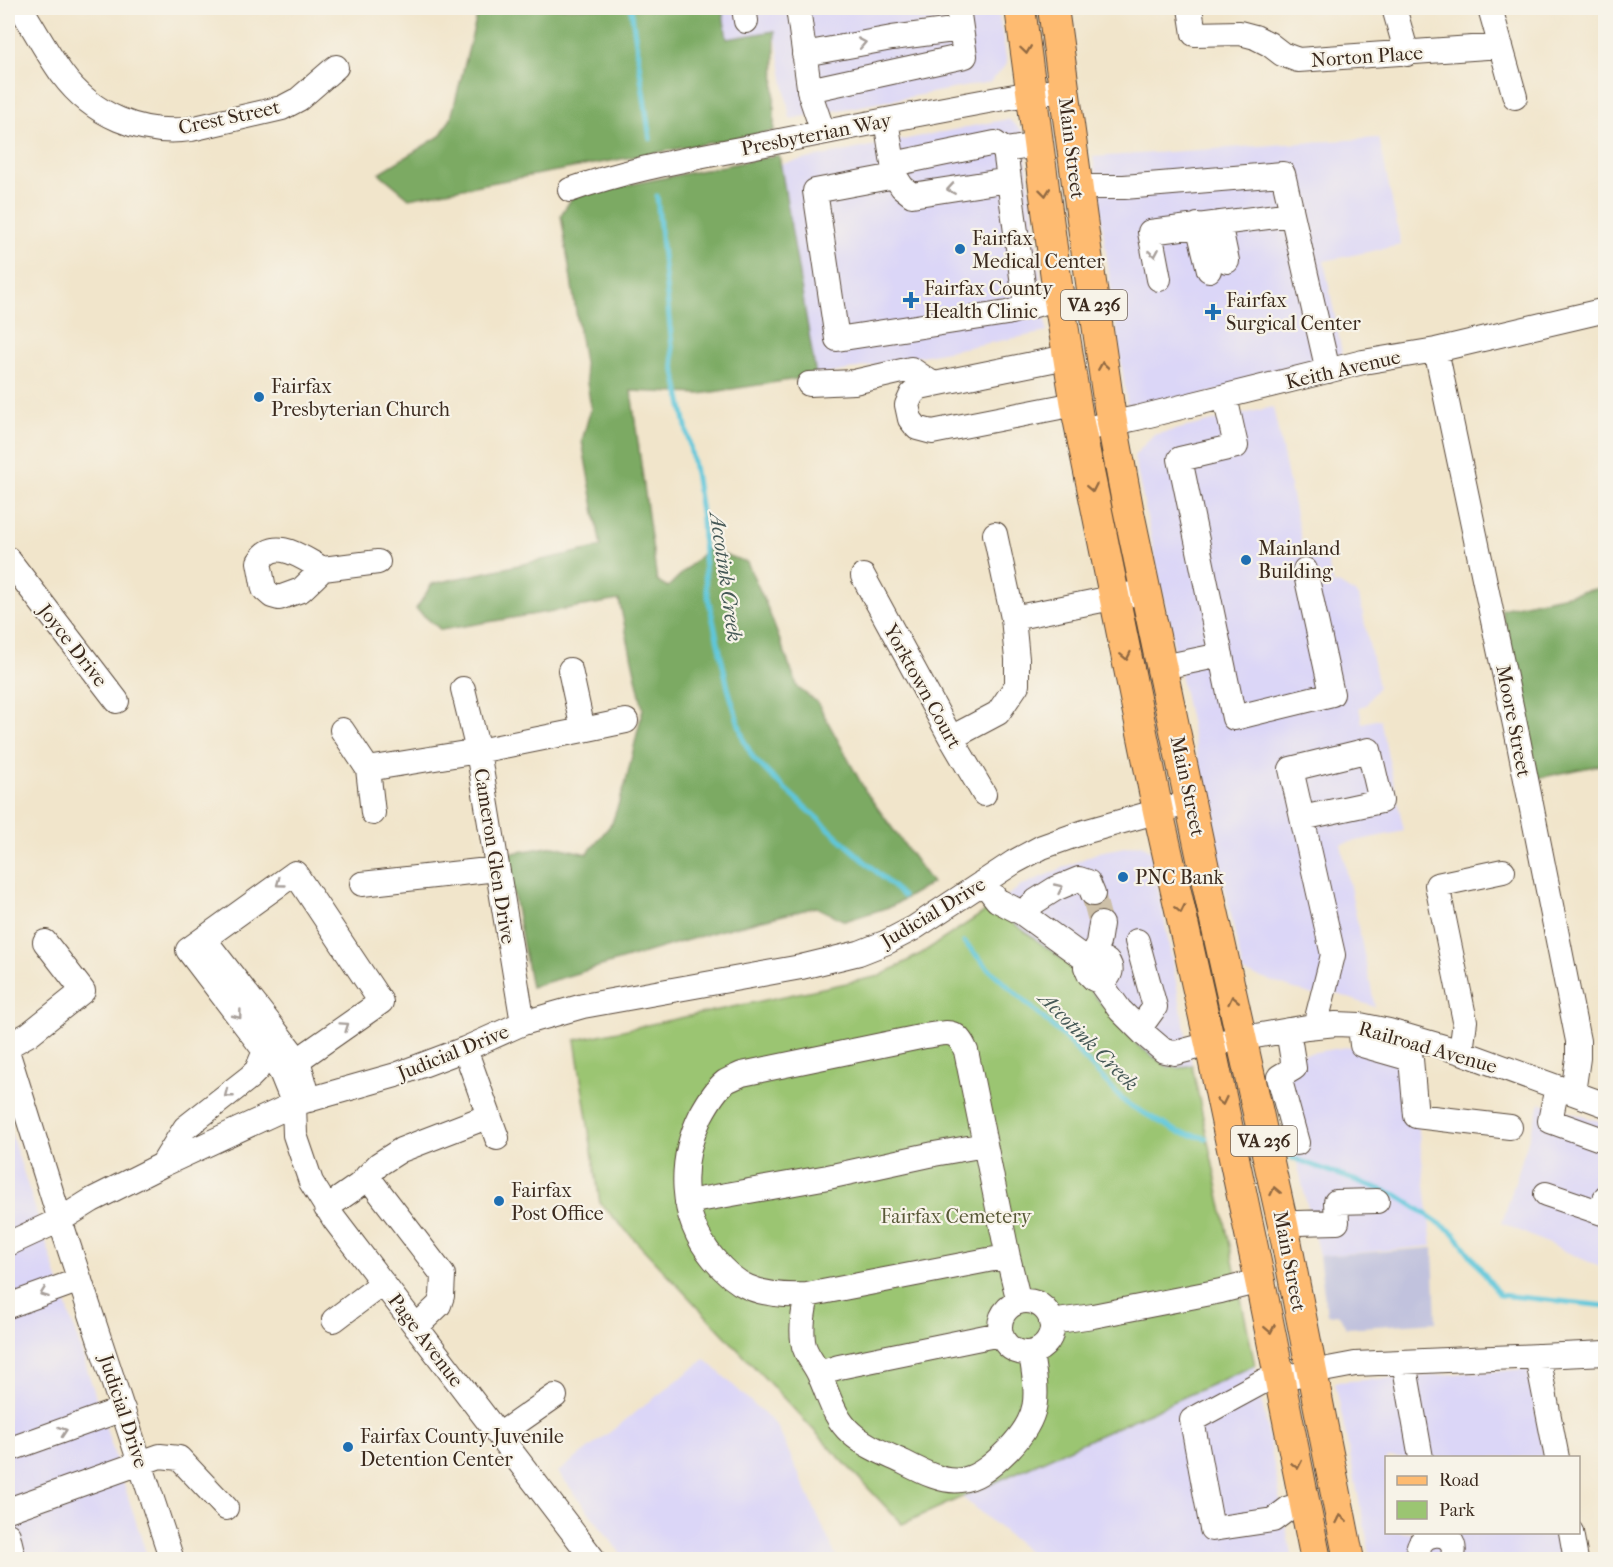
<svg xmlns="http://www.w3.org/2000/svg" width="1613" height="1567" viewBox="0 0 1613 1567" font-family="'IM FELL French Canon',serif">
<rect width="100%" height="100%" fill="#f7f3e8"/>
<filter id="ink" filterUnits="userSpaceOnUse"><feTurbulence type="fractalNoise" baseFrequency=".0167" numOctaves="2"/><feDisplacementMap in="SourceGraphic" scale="12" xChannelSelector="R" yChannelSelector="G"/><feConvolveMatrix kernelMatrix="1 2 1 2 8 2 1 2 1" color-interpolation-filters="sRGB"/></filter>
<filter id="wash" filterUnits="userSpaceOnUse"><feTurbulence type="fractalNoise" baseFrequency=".008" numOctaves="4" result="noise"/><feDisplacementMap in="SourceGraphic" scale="24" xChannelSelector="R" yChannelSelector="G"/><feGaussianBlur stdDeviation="1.35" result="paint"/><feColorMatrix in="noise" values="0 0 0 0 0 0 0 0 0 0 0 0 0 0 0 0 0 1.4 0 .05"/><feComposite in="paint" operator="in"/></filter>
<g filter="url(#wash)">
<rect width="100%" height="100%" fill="#f1e5cb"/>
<path fill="#dbd6f7" d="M722,8H998L1007,64L990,82L790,119L775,31L727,39Z
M1008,119L1023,131L1047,332L816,376L781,164Z
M1379,138L1401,245L1324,261L1344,363L1128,411L1093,157Z
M1273,407L1305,557L1326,553L1333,585L1340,584L1359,596L1378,687L1366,705L1359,707L1362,723L1380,719L1404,831L1341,844L1375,1007L1337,994L1319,997L1243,972L1134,456L1153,435Z
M1141,844L1151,851L1192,1065L1180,1068L1168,1067L1137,1045L1066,962L992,907L1021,886L1099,852Z
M1378,1042L1410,1054L1432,1246L1319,1256L1273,1059Z
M1540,1103L1605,1123V1269L1502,1223Z
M8,1124L112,1447L148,1559H8Z
M705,1359L777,1426L836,1556L830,1560L625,1559L558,1472Z
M1255,1365L1292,1559H1037L962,1497Z
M1528,1369L1544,1457L1386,1458V1532L1558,1533L1563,1559H1371L1335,1382Z"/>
<path fill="#c1c2dd" d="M1433,1248L1436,1322L1346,1328L1339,1314L1327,1315L1319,1256Z"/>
<path fill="#9bc572" stroke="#6b7848" stroke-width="1.5" d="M992,907L1066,962L1137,1045L1168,1067L1180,1068L1192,1065L1255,1365L902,1524L600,1203L575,1040L880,976L922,953Z"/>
<path fill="#7caa64" stroke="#5c6a41" stroke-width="1.5" d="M479,8H722L727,39L775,31L774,131L409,198L379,173L440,136L451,118Z
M779,155L816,376L700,394L631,391L657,581L668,587L707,549L747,562L766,604L798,688L817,702L866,792L932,883L892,906L845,921L816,907L718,931L531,987L506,854L554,846L587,854L612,823L625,785L643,709L619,600L441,630L416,609L432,584L601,547L582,441L591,408L561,215L573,196Z
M1605,587V764L1538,778L1501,609Z"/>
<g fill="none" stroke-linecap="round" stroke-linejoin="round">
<path stroke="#5ec7db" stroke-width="5" d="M631,8L650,139
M657,196L674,366L695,472L702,519L706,588L728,688L744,741L754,759L772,777L903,896
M964,942L989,969L1063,1036L1126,1103L1178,1132L1206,1138
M1292,1158L1397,1195L1454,1233L1500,1295L1606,1306"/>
</g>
</g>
<g filter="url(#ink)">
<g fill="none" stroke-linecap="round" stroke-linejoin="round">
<path stroke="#cdc0a8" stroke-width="24" stroke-dasharray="24 12" stroke-linecap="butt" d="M1093,894L1101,924"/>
<defs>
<path id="minor" d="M21,8C34,29 47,53 62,74C92,115 141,136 191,129L282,108L299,99L336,67
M744,8L746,21
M798,8L810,94L823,132
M1190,8L1194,34L1240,33L1255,37L1269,44L1282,54L1298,60L1501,46
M1394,8L1407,54
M1490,8L1515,97
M804,54L892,38L961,29
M809,90L965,56L958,8
M886,120L895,176L815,191L837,339L1007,313L1045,302L1059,300
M893,164L995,143L1005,150
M895,176L902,187L912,195L1009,180
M1078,187H1124L1283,174L1328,371
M570,190C631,168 696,158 760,145C850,127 941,109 1032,93L1065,91
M1219,223L1227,261
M1198,225L1209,270
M1159,279L1150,232L1292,214
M1026,307L1005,150L1025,147L1038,142
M1436,350L1518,739L1578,1041V1058L1573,1093
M1067,357L920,387L912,394L907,405L910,419L917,428L932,432L1075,404
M809,384L854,382L911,369L933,384
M1225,397L1236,446L1180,459L1234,718L1332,694L1305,570
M1080,430L1137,418L1363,362L1436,350L1606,310
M8,559L117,701
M323,569C304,559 275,535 259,562L264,589L272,596L279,598L301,590L323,569L378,562
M863,576L951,738L984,794
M1013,618L1132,594
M1163,667L1221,655
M463,689L478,751L523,1023
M342,730L368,769L478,751L583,730L570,670
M583,730L626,721
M951,738L998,713L1017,685V659L1013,618L995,534
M368,769L373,813
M1302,818L1381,801L1369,750L1291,769L1333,955L1315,1026
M983,882L997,900L1022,913L1088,961
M362,884L497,869
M1022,913L1036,901L1055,889L1079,879L1088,882L1093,894
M1101,924L1098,943L1086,967L1089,974L1094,979L1099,981L1120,1010L1144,1034L1164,1051L1175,1053L1210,1044L1307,1027L1336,1024L1360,1025L1389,1031L1461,1052L1606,1105
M204,939L298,1060L309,1100
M1137,941L1155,1007L1139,1029
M1088,961C1113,950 1118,979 1099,981
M1360,1025L1362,1045L1411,1059L1416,1116L1510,1127
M1288,1030L1294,1068L1279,1077L1297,1143
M8,1046L29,1034L83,991L45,942
M1461,1052L1465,1021L1437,885L1503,871
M8,1054L60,1220L172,1560
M298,1060L381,1002L295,873L188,950L281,1072L294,1104L295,1135L311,1182L334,1219L594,1560
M1557,1087L1550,1121L1606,1141
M489,1116L497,1138
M162,1165L185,1128L250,1077L257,1070L265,1051
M367,1176L443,1275L442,1296L439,1305L416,1327
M1546,1194L1602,1213L1606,1197
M687,1202L828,1177L934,1154L985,1145
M326,1208L359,1185L379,1164L401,1150L489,1116L465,1049
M1283,1225L1297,1223L1337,1222L1336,1202L1377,1201
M8,1244L60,1220L92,1200L162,1165L294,1104L396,1075L465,1049L523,1023L583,1006L801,967L859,953L887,942L914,928L1014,862L1042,847L1084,832L1191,802
M807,1295L988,1260L1008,1257
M1000 1327a26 26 0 1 1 52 0a26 26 0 1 1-52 0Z
M1019,1302L1008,1257L966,1051C956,1027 947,1033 925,1036L742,1074C736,1077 730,1079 725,1082C715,1090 707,1104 701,1115C678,1162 679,1217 713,1258C722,1269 734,1281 748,1287C766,1295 787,1296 807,1295C804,1310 801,1325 803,1341C804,1353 814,1363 819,1374C829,1395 833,1417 851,1433C865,1446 886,1454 903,1462C951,1487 968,1490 1008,1450C1041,1416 1038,1398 1031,1353
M8,1306L80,1280
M334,1320L383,1283
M1051,1322L1093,1316L1221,1291L1260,1281
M1537,1356L1557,1458
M1404,1362L1421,1458
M819,1373L839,1367L1000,1334
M499,1435L555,1396
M8,1450L123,1409
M1305,1505L1289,1508L1273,1520L1212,1529L1192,1420L1264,1381L1355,1364L1606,1353
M8,1510L160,1456L179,1458L226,1508
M1571,1532L1576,1560
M8,1535L14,1560
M1421,1560C1406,1530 1464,1523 1452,1560"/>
<path id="major" d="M1020,8L1059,300L1078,418L1158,811L1210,1044L1260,1281L1316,1560
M1053,8L1085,241L1109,406L1128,508L1213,911L1283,1225L1349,1560"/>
</defs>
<use href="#minor" stroke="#564638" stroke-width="26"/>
<use href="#major" stroke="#564638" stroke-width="32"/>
<use href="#minor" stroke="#fff" stroke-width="24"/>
<use href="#major" stroke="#febb71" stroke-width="30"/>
</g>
<defs><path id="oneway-chevron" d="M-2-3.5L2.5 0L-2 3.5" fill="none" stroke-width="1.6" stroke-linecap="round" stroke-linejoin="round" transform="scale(1.5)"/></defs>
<g stroke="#a79f9a">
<use href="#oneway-chevron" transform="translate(862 43) rotate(-11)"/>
<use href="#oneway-chevron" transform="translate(951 189) rotate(171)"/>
<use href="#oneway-chevron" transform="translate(1154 253) rotate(80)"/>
<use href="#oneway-chevron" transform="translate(280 883) rotate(144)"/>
<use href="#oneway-chevron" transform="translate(1059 888) rotate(-25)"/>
<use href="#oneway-chevron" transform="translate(238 1015) rotate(53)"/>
<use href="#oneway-chevron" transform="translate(345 1026) rotate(-35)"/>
<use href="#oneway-chevron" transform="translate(228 1094) rotate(142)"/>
<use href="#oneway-chevron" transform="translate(44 1293) rotate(160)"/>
<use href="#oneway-chevron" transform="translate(63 1431) rotate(-19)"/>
</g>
<g stroke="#936b43">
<use href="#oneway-chevron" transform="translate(1026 50) rotate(82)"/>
<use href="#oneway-chevron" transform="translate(1045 192) rotate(83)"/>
<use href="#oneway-chevron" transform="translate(1103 366) rotate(-99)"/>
<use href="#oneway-chevron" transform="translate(1092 488) rotate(79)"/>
<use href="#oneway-chevron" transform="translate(1126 656) rotate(78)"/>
<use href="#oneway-chevron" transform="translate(1180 909) rotate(78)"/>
<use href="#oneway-chevron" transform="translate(1233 1000) rotate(-103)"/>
<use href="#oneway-chevron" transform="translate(1222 1101) rotate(78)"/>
<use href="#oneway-chevron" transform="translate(1275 1191) rotate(-102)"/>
<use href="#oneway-chevron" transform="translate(1270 1329) rotate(79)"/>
<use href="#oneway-chevron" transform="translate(1297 1465) rotate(79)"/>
<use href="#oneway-chevron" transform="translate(1341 1519) rotate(-101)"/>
</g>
</g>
<g fill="#1f6fb2" stroke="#f7f3e8" stroke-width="2">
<circle cx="960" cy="249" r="6"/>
<path d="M908 291h6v6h6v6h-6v6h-6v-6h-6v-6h6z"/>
<path d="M1210 303h6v6h6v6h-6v6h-6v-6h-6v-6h6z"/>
<circle cx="259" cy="397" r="6"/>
<circle cx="1246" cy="560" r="6"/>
<circle cx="1123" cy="877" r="6"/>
<circle cx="499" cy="1201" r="6"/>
<circle cx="348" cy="1447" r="6"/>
</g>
<g text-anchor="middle" stroke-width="4.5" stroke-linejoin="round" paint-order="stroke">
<g fill="#f7f3e8" stroke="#73665b" stroke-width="1.5">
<rect x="1061" y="290" width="66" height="30" rx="4.5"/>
<rect x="1231" y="1126" width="66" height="30" rx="4.5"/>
</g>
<g font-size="18" font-weight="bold" fill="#3b2a1e">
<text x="1094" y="311">VA 236</text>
<text x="1264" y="1147">VA 236</text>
</g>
<g font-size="20" fill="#3b2a1e" stroke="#f7f3e8">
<text transform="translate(1367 56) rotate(-4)" y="7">Norton Place</text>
<text transform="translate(229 117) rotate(-12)" y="7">Crest Street</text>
<text transform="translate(816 134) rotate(-11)" y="7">Presbyterian Way</text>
<text transform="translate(1072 148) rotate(83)" y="7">Main Street</text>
<text transform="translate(1343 369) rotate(-13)" y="7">Keith Avenue</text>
<text transform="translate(73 645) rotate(52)" y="7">Joyce Drive</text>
<text transform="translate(923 686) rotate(61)" y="7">Yorktown Court</text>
<text transform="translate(1514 721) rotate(79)" y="7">Moore Street</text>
<text transform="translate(1188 786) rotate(78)" y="7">Main Street</text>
<text transform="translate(495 856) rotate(81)" y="7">Cameron Glen Drive</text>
<text transform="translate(933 912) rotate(-31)" y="7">Judicial Drive</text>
<text transform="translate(1428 1047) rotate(16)" y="7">Railroad Avenue</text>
<text transform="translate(453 1052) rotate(-22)" y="7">Judicial Drive</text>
<text transform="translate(1290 1261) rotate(79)" y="7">Main Street</text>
<text transform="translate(426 1340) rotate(53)" y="7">Page Avenue</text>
<text transform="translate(124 1411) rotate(72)" y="7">Judicial Drive</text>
</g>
<g font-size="20" fill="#3b2a1e" stroke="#f7f3e8" text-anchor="start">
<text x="972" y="245">Fairfax<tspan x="972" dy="23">Medical Center</tspan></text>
<text x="924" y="295">Fairfax County<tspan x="924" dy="23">Health Clinic</tspan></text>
<text x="1226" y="307">Fairfax<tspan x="1226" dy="23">Surgical Center</tspan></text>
<text x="271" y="393">Fairfax<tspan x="271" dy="23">Presbyterian Church</tspan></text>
<text x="1258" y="555">Mainland<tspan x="1258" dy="23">Building</tspan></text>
<text x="1135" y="884">PNC Bank</text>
<text x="511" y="1197">Fairfax<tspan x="511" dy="23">Post Office</tspan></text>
<text x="360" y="1443">Fairfax County Juvenile<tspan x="360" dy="23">Detention Center</tspan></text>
</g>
<g font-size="20" fill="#585837" stroke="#f7f3e8">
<text x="956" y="1223">Fairfax Cemetery</text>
</g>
<g font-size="21" font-style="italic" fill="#465957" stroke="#f7f3e8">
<text transform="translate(726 577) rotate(82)" y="7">Accotink Creek</text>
<text transform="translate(1089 1041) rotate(45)" y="7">Accotink Creek</text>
</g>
</g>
<rect width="1613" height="1567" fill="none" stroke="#f7f3e8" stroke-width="30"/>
<rect x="1385" y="1456" width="195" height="78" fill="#f7f3e8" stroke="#aca397" stroke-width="1.5"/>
<rect x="1397" y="1476" width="30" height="9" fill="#febb71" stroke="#aca397" stroke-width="1.5"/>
<text x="1439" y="1486" font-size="18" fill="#3b2a1e">Road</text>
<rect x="1397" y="1501" width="30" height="18" fill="#9bc572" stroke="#aca397" stroke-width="1.5"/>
<text x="1439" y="1516" font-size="18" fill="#3b2a1e">Park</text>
</svg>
